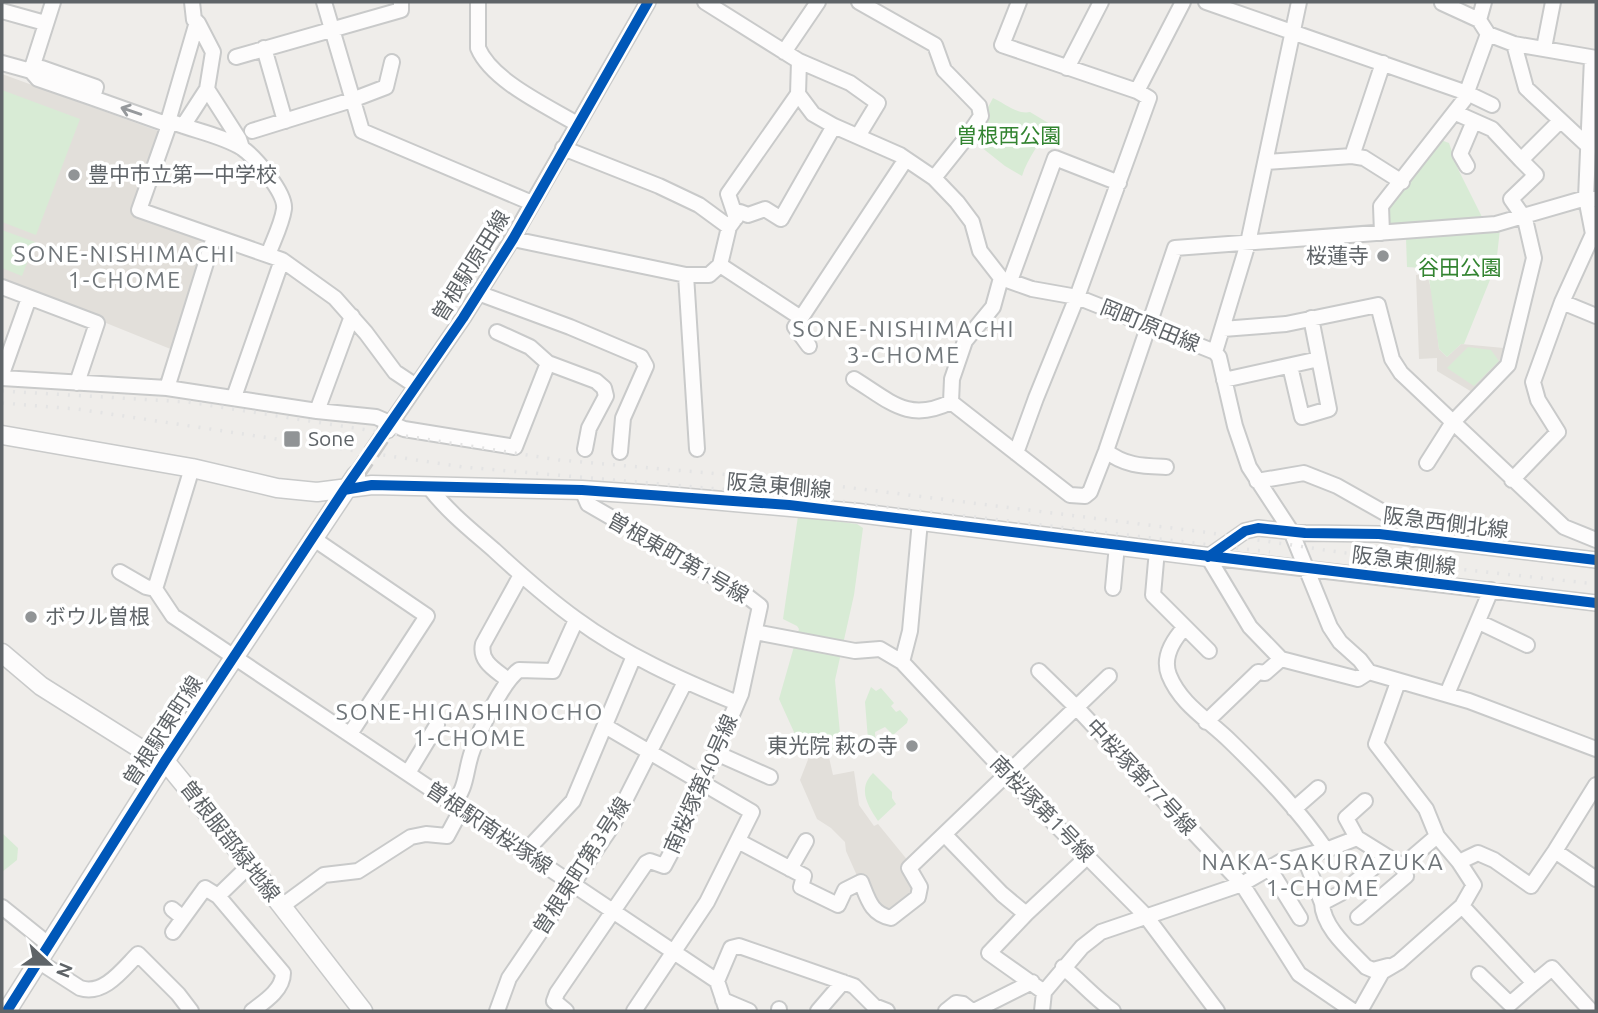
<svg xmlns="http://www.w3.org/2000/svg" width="1598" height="1013" viewBox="0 0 1598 1013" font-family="Ubuntu,'Noto Sans JP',sans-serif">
<rect width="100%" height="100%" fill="#efedea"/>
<path fill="#e2dfda" d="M2,74L158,131L161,136L133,214L204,238L207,244L173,350L2,281Z
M1427,274L1433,296L1439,349L1447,357L1461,344L1504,348L1500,362L1472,392L1437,371V358L1419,359L1416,275Z
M828,753L833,775L854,771L859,805L874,826L878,824L909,862L902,868L914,886L915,894L884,914L858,878L846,851L845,842L831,828L817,819L800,780L809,757Z"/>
<path fill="#d8ebd5" d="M2,90L80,119L36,235L2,222Z
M993,98C1004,103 1018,115 1030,112L1050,124C1041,142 1028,157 1022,176L1005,166L971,139Z
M1441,140L1449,143L1458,169L1484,221L1385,227V208L1419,171Z
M1500,229L1496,265L1464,344H1461L1447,357L1439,349L1429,278L1421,268L1407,267L1406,238Z
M2,230L35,242L22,276L2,268Z
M1468,347L1491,350L1499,361L1474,386L1447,368Z
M798,516L857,524L863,528L854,595L835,680L841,744L837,749L810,755L803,752L779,699L799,629L797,626L783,619Z
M871,687L876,691L881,688L894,703L891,706L896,712L900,710L908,719L907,723L893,735L885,727L875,732L876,751L869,752L865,702Z
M873,773L892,792V798L896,804L878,821C868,806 857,789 873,773Z
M2,833L18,848L17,860L2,872Z"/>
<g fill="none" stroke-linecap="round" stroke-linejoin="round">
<path stroke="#cbcbca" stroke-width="18" stroke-dasharray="18 9" stroke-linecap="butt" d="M356,475L387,429"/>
<defs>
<path id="minor" d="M324,2L362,131L532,203
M478,2V48C492,81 547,106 577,124
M705,2L799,61L850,83L878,103L858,136
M859,2L935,45L944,70L979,106L981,116L966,138L934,178
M1206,2L1467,93L1492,105
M1442,3L1479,20L1488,34
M2,11L45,23
M1479,20L1484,2
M1514,44L1526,88L1587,145
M264,48L285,121
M1544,48L1553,2
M784,52L818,2
M236,57L401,10V2
M799,61L798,94L813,114L834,126L900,155L934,178L957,202L972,222L980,251L1001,278L1032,289L1077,297L1215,352L1219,357L1235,426L1249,467L1291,531L1330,627L1340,642L1360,660L1369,672L1469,701L1596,749
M2,63L31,71L53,2
M42,68L96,87L93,98L38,79L31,71Z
M1067,68L1101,2
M207,89L239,139L242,148
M1137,91L1183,2
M93,98L169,125L175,123C196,131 223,136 242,148C255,157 286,193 284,209C282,224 273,241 268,255
M1456,113L1492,129L1521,160
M167,125L197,22
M169,125L139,210L282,260L335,298L366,333L395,372L416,386
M183,126L207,89L213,52L198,23L194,20L192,2
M252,131L352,100L386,87L392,62
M563,148L659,186L699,205L729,227L720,265L709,275H686
M1352,156L1383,63
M1266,162L1352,156L1364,158L1402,182
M1467,166L1460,154L1474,121
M736,218L728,194L798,94
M729,227L740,212L748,215L765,209L781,219L834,126
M1382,233L1381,206L1464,100L1488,34L1514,44L1596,58
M513,239L686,275L697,449
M720,265L801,318L906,159
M1001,278L993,307L965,341L952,379L951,402L1070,495L1085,496L1090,492L1106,451L1175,248L1496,224L1586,198L1596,199
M1010,281L1055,158L1119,183
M2,287L97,323L77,383
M478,293L570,327L641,357L646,366L623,418L620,452
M1562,302L1596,316
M801,318L795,327L809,346
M1223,329L1286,324L1378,305L1392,359L1401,373L1564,527L1596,540
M497,332L530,347L548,363L596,381L604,388L606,396L589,428L585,449
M1215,352L1248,243L1299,2
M1290,366L1302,417L1329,409L1311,318
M2,374L29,298
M2,378L167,388L317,411L376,417L404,429L515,447L548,363
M854,379C890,401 908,423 951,402
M1224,380L1319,359
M167,388L214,237
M234,397L282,260
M317,411L352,316
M391,423L463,318L508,246L648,2
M1106,451C1125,466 1143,466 1166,467
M1016,453L1036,398L1077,297L1149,98L1137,91L1002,45L1019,2
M1427,463L1453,422L1508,365L1534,258L1525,219L1511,199L1536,175L1521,160L1560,121
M192,468L155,589L173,616L717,981L727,1011
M1512,480L1558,432L1538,400L1533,382L1562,302L1593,234L1586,198L1592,58
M1257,481L1304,473L1337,486L1406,525L1413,539
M429,487C447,511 471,530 494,550C520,574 547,598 576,619C625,655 681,680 737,703
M314,539L427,616L350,734
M1157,550L1153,595L1185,627C1173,640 1162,657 1169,675C1181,705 1209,720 1231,742C1265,775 1299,810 1326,850
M1208,557L1245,531L1258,528L1305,533L1379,534L1596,560
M1208,557L1596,603
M1208,557L1250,627L1281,659L1358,679L1369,672
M120,572L146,587L155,589
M1113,588L1117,545
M1479,622L1527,645
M1185,627L1209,651
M755,632L855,651L880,649L902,662L1034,803L1145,915L1217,1011
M902,662L910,631L920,521
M1039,671L1076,707L1242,884L1299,974L1353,1011
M508,680C496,670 479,662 483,644L521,575
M1447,694L1491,590
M1206,722L1258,672L1265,673L1281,659
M605,726L752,812L707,902L634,1011
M716,753L770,777
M408,773L437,725
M1365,801L1346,818L1357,838L1402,866L1437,836
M452,804C468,789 465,768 473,749C480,730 503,681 519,670L553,671L576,620
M1294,809L1318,788
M945,835L1002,894L1026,914
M738,841L804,876L801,887L838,905L845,890L861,882C868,899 871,914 891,918L918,897L920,887L909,868L1109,676
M1555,851L1596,879
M525,852L573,801L634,656
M1304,856L1322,903C1323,928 1350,950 1366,967L1373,970L1388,966
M1459,862L1478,853L1494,860L1531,886L1555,851L1596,785
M250,865L218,896L283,973C283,990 264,1002 252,1011
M1269,868L1300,918
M790,869L806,841
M1322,903L1341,893L1387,857
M282,906L324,875L358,871L411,837L426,834L447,836L461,810
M1462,906L1534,983L1552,968L1591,1011
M2,907L48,944
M172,909L183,918
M1358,917L1406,876L1402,866
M173,932L205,888L218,896
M38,961L80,988C104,996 123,969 138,954L178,994L191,1011
M1063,967C1081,982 1095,998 1113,1011
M1479,974L1510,1004L1534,983
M717,981L731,948L739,946L854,986L874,1006L887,1011
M1044,992L989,953L1026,914L1087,857
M723,1000L749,1011
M497,1011L509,978L612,826L685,682
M566,1011L554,1001L557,993L646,863L650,861L664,866L673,849L741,694L760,606L747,596L588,504L582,490
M779,1011V1009
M818,1011L843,982
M946,1011L956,1003L963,1004L972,1011
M974,1011L1032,982
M1042,1011L1044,992L1082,947L1101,932L1242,884L1280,862L1326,850L1357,838
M1360,1011L1382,972L1399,962L1462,906L1474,885L1459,862L1437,836L1426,809L1376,744L1398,682"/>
<path id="tertiary" d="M387,429L391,423
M2,435L192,468L277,488L317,492L372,485L582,490L655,495L858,513L1208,557
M2,653L41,686L144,751L165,761L250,865L363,1011
M7,1011L165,761L356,475"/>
</defs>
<use href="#minor" stroke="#c9caca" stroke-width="18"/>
<use href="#tertiary" stroke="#c9caca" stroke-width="21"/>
<use href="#minor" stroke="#fdfcfc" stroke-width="14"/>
<use href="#tertiary" stroke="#fdfcfc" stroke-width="18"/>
<path stroke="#e4e4e4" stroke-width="3.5" stroke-dasharray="2 9" stroke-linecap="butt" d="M2,391L188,402L559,460L789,480L1204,532L1440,567L1596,584
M2,403L77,409L463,467L788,495L1270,552"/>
<defs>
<path id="cycleway" d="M344,490L372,485L582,490L789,505L1596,603
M1208,557L1245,531L1258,528L1305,533L1379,534L1596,560
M7,1011L165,761L344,490L463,318L513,239L648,2"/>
</defs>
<use href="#cycleway" stroke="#fff" stroke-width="15"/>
<use href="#cycleway" stroke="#0057b8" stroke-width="10"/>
</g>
<defs><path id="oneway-shaft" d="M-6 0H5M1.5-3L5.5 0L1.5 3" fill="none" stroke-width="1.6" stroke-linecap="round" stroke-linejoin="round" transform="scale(1.75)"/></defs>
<use stroke="#96999c" href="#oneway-shaft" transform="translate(131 111) rotate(-161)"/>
<g fill="#919496" stroke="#fff" stroke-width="2.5">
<circle cx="74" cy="175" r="7"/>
<circle cx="1383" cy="256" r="7"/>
<rect x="283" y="430" width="18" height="18" rx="3.5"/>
<circle cx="31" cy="617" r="7"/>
<circle cx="912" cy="746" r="7"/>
</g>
<g text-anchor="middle" stroke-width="7" stroke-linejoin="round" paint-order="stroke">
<g font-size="21" fill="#338431" stroke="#fff">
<text x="1009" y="143">曽根西公園</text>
<text x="1460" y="275">谷田公園</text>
</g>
<g font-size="21" fill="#5f6468" stroke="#fff" text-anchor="start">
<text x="88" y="182">豊中市立第一中学校</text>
<text x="1369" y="263" text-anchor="end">桜蓮寺</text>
<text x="308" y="446">Sone</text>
<text x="45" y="624">ボウル曽根</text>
<text x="898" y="753" text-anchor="end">東光院 萩の寺</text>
</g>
<g font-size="21" fill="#5f6468" stroke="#fff">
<text transform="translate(471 266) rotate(-58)" y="7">曽根駅原田線</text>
<text transform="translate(1150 326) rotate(22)" y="7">岡町原田線</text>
<text transform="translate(779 486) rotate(5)" y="7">阪急東側線</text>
<text transform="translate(1446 523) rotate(7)" y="7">阪急西側北線</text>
<text transform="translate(678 558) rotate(30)" y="7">曽根東町第1号線</text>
<text transform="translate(1404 561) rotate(7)" y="7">阪急東側線</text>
<text transform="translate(163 731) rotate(-57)" y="7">曽根駅東町線</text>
<text transform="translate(1141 777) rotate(47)" y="7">中桜塚第77号線</text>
<text transform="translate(701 784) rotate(-66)" y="7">南桜塚第40号線</text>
<text transform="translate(1042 809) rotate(46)" y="7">南桜塚第1号線</text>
<text transform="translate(489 828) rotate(34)" y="7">曽根駅南桜塚線</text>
<text transform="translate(230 841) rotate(52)" y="7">曽根服部緑地線</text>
<text transform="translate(582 866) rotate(-57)" y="7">曽根東町第3号線</text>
</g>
<g font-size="23" letter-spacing="2" fill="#70767a" stroke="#fff">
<text x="125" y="262">SONE-NISHIMACHI<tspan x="125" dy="26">1-CHOME</tspan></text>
<text x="904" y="337">SONE-NISHIMACHI<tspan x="904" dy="26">3-CHOME</tspan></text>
<text x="470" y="720">SONE-HIGASHINOCHO<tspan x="470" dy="26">1-CHOME</tspan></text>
<text x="1323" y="870">NAKA-SAKURAZUKA<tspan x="1323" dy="26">1-CHOME</tspan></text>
</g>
</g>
<rect width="1598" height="1013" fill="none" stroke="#5f6468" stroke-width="7"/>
<g transform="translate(49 964) rotate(112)" stroke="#ffffff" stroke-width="5" paint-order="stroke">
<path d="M0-5L12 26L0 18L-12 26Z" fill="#5f6468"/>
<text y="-10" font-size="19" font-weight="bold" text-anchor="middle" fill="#5f6468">N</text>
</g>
</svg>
